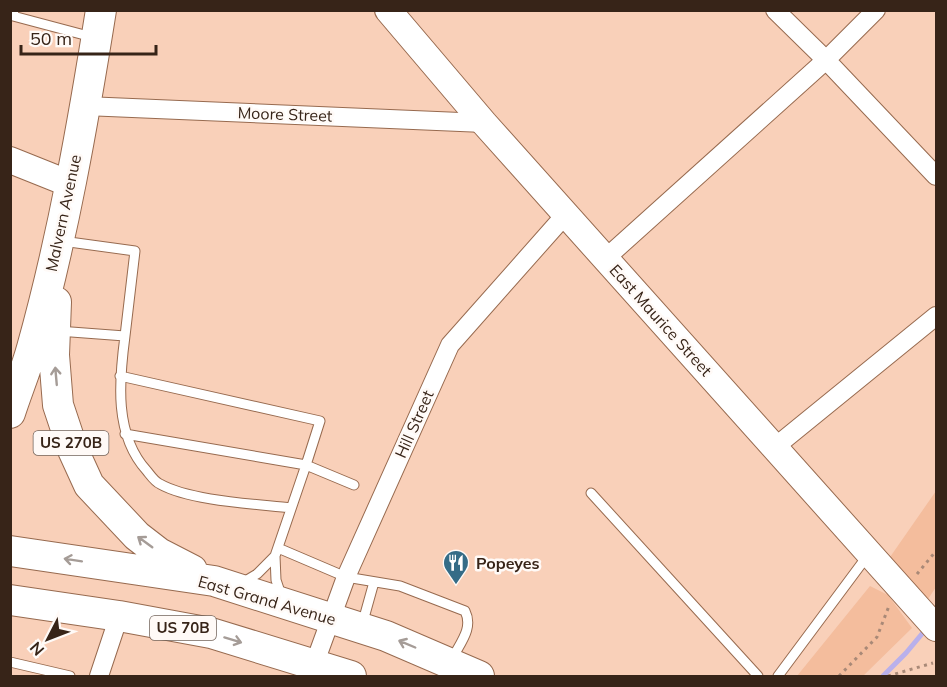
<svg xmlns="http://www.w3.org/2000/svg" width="947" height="687" viewBox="0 0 947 687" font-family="Mulish,sans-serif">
<rect width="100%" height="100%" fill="#f9d0b9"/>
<path fill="#f4bd9d" d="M936,491V587L926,602L888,560Z
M870,586L888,595L912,628L863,676H797Z"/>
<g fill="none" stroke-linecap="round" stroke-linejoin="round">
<path stroke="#b9b0eb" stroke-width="5" d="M883,676L906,653L926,629"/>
<defs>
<path id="lane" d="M14,10L13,16L92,37
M58,331L125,336L135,251L62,241
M125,336C119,381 114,435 147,471C151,476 155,482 160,484C190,501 256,504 291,508
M120,376L320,421L306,465L354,485
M125,434L306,465L275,556L276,580L281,595
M591,493L758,676
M278,548L346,577L400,586L465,611C474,629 459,644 451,661
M242,583L257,574L275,556
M362,625L374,582
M10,662L70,676
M778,676L868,555"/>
<path id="street" d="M775,10L826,60L936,176
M85,106L484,123
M606,258L826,60L876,10
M775,447L936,316
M314,665L346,577L450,345L566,214
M99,676L119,616"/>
<path id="secondary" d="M388,10L484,123L936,628
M10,160L70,184"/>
<path id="primary" d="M56,302L54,355L58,405L73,450L89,485L137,536L159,553L192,570
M10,413C17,391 26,370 32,348C63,237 83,123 101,10
M10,551L214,581L386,636L479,676
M10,600L119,616L211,633L351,676"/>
</defs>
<use href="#lane" stroke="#976a4f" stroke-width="11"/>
<use href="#street" stroke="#976a4f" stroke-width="20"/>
<use href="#secondary" stroke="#976a4f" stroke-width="28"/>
<use href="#primary" stroke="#976a4f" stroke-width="32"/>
<path stroke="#a98977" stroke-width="3" stroke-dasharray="3 4.5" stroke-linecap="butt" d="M917,574L936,551
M839,676L877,637L889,606
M888,676L933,663"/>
<use href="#lane" stroke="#fff" stroke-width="9"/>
<use href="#street" stroke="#fff" stroke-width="18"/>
<use href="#secondary" stroke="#fff" stroke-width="26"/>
<use href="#primary" stroke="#fff" stroke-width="30"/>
</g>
<defs><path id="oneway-shaft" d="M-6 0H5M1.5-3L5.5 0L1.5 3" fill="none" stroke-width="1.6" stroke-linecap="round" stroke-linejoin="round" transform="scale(1.5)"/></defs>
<g stroke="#a59c97">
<use href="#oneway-shaft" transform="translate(56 376) rotate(-95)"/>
<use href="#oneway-shaft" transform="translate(145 542) rotate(-144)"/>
<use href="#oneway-shaft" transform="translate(73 560) rotate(-171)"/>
<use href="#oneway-shaft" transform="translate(233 640) rotate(17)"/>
<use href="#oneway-shaft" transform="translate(407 644) rotate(-157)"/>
</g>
<defs>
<symbol id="restaurant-pin" viewBox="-11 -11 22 30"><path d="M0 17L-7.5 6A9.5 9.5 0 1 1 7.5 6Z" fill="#356c87" stroke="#fffaf7"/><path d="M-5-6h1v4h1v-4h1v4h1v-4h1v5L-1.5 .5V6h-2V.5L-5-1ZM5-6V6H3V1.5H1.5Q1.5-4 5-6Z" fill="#fff"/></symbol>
</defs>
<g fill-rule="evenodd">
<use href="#restaurant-pin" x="441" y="548" width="30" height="40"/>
</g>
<g text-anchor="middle" stroke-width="5" stroke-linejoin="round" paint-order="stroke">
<g fill="#fffaf7" stroke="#73645b" stroke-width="1.5">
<rect x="33.5" y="431" width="75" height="24" rx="4.5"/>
<rect x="150" y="616" width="66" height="24" rx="4.5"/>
</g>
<g font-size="15" font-weight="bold" fill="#372418">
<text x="71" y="448">US 270B</text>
<text x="183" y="633">US 70B</text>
</g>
<g font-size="16" fill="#372418" stroke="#fffaf7">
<text transform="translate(285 114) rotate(2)" y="6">Moore Street</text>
<text transform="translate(63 213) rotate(-78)" y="6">Malvern Avenue</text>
<text transform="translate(661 320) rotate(48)" y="6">East Maurice Street</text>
<text transform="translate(414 424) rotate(-66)" y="6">Hill Street</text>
<text transform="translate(267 600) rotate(16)" y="6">East Grand Avenue</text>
</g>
<g font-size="16" font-weight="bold" fill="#372418" stroke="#fffaf7" text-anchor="start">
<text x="476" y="569">Popeyes</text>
</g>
</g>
<rect width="947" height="687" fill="none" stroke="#372418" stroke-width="24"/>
<g transform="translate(48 639) rotate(228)" stroke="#fffaf7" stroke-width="4.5" paint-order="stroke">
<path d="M0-4.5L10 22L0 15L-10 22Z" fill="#372418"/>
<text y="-9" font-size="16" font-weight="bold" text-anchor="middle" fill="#372418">N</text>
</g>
<path d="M21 45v9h135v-9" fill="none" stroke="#372418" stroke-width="3"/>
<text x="30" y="45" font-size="18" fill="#372418" stroke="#fffaf7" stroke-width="4.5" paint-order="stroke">50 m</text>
</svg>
